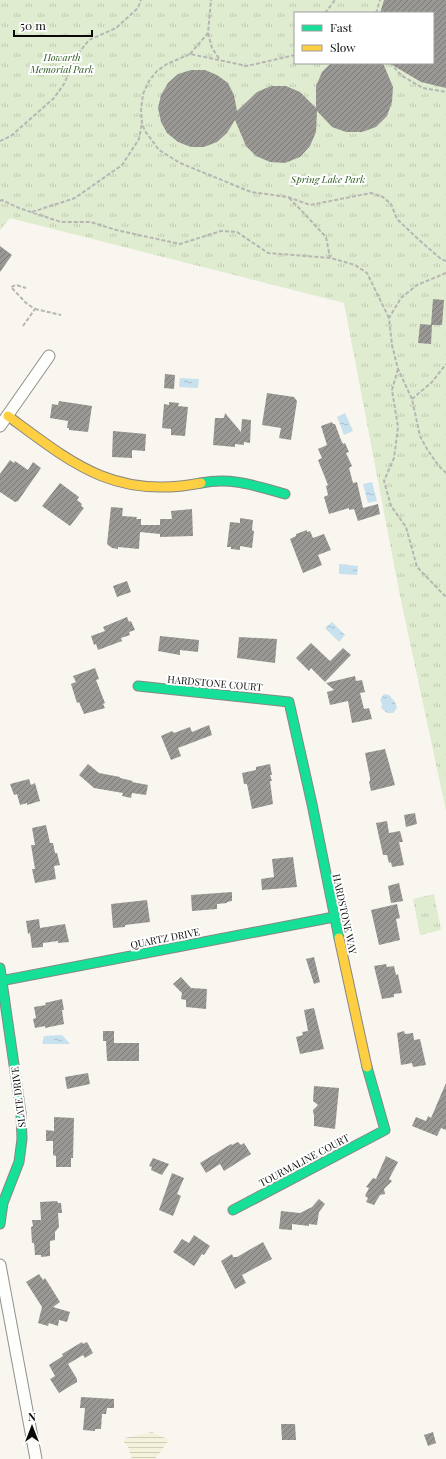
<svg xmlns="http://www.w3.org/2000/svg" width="446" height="1459" viewBox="0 0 446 1459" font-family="'Playfair Display',serif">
<defs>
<pattern id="farmland-rules" width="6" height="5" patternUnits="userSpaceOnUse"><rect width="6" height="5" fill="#f4f2db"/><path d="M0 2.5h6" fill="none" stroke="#d0cebb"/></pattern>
<pattern id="grass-tufts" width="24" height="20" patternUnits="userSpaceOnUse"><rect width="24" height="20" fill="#e0eccf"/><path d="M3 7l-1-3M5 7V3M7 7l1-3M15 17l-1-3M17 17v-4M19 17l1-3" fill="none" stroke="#bfc9b0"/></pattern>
<pattern id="water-ripples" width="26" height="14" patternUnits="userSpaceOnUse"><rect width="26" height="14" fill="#c7e1ef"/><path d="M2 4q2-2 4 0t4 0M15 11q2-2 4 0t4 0" fill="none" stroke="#aac0cc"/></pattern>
<pattern id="building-hatch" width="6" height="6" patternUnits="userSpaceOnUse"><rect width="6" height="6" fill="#9a9894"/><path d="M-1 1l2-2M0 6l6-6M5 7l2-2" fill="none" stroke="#7c7a77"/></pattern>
</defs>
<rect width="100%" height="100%" fill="#f8f6ee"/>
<path fill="url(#farmland-rules)" d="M152,1432L169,1440L155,1459H132L128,1447L124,1442L125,1438Z"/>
<path fill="url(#grass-tufts)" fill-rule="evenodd" d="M0,0H446V811L399,591L344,303L10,218L0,230ZM295,13H433V63H295Z
M434,894L441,929L438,931L420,935L413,899Z"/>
<path fill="url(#water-ripples)" d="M180,378L199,379L198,388L179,387Z
M345,413L353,431L344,435L337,417Z
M372,482L377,501L368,503L363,484Z
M339,564L358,566L357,575L339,574Z
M332,622L345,635L339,642L325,628Z
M384,694L389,695L395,702L397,708L393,713H387L381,708L382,704L380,700Z
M62,1035L70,1044H42L44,1036Z"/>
<path fill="url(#building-hatch)" d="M384,0H446V88L421,82L389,63H433V13H380Z
M331,63H383L393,87L392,102L387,116L376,127L362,132H346L332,127L317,111L316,132L310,146L300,157L285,163L270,162L256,156L246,146L235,120L227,133L217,142L204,147H191L178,142L167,133L161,122L158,108L161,95L168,83L178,74L191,70H205L217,75L228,83L234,95L237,111L257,92L271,86H286L300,92L316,108V86L322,72Z
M0,246L12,255L0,272Z
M433,299L444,300L442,325H431Z
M420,324L432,325L431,344L418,343Z
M165,374L175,375L174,389L164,388Z
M267,393L294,397L297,401L291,440L279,438L281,428L262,425Z
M59,401L92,406L88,432L69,430V428H67L68,421L50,418L52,404L58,405Z
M169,402L179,403L178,406L188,407L185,436L171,435V429L162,428L164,404L169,405Z
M225,413L241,432L242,419L251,420L250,443L244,442V445L235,444V447L213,445L215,418H224Z
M332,422L333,424H335L341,440L343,444L345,443L349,452L346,453L352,466L349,468L353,483L357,482L363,508L378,504L380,514L358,521L354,509L349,510V508L329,514L324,497L328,495L326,486L328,485L318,460L322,458L318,449L327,445L321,426Z
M113,431L146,434L145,451L132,450V458L112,457Z
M10,460L14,463L15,461L28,470L33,462L41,468L18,501L15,502L0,492V474Z
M60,483L79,497L77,500L82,504L81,506L84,508L70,526L42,506Z
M111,507L123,508L122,516L137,517L136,519H141V525H160V519H172L171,511L192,509L193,536L160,537V534L140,532L139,549L118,547V549L112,548L107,544Z
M240,518L253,520L252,530L254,531L252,548L240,546V550L231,549V547H227L230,522L240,523Z
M307,530V532L310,531L313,538L324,534L331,550L318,555L322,565L303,573L290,539L296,536V534Z
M127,581L131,592L117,597L113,586Z
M127,617L129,622L131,621L135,630L129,632L130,635L121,638L122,641L98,650L96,644L94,645L91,636L105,631L103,627Z
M160,636L199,640L198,652L180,650V655L158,651Z
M239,637L277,639L275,663L237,658Z
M311,643L330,661L343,648L351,655L325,682L311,668L309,671L296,658Z
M95,668L99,679L96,680L105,703L103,704L105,708L84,714L79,702L77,703L71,684L76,682L73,676Z
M355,676L356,681L362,680L365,692L360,693L364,709L369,708L372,719L352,723L348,701L330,705L327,692L334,690L326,683Z
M209,725L212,735L178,748L181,756L171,760L161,736L172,731L174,733L190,727L192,732Z
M385,749L395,785L371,791L369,782L370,781V778L365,753Z
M88,764L99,773L120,777V778L133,781L132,782L148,785L146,795L132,793L131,798L122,796L123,793L94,788L79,775Z
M270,764L272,775H270L272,781H270L273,804L252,809L247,784H244L242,773L256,770V767Z
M29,779L31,785L35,783L40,801L27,805V803L20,805L17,794L14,795L10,784Z
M415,813L417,824L406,827L404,815Z
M387,821L389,833L400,831L403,842H399L404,865L392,867L391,862L389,863L387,855H383L376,823Z
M46,825L50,843H53L55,853H57L60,865L54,866L56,879L35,883L32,869H35L31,845H35L32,828Z
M293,857L297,887L262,890L261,879L274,877L272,859Z
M399,883L403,901L391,903L388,886Z
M232,892V901L227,902V903L217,904V909L192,911L191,895Z
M147,900L150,922L125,925V927L113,928L111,904Z
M397,904L400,918L396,919L400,940L379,945L371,910Z
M39,919L40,928L65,924L69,942L58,943V941L43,943V947L32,948L30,933L28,934L26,921Z
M314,957L320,982L314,984L306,959Z
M386,964L387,967L394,966L396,975L398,974L402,993L394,994V997L382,999L374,966Z
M181,977L191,988L207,989L206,1009L186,1007V1000L181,999L182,993L173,984Z
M62,999L64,1010H62L64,1024L45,1028V1026L35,1028L33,1019L36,1018L34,1007L46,1005L45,1003Z
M314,1008L324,1049L300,1054L296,1037L303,1035L302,1032L308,1031L304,1010Z
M103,1031H114V1043H139V1061H107L106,1041H103Z
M404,1031L405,1034L413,1033L414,1040L420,1039L426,1065L413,1067L412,1063L401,1065L397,1033Z
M88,1073L90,1084L67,1089L65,1077Z
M446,1083V1130L441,1128L437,1136L412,1126L416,1117L426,1121L428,1116L431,1118Z
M314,1086L339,1088L335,1129L314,1126V1115L313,1112V1110L318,1105L313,1101Z
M54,1117L74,1118L73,1158H71V1167H56V1156L53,1155V1141H46V1130L54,1131Z
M238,1142L241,1145L244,1143L251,1154L224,1171L220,1164L206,1173L200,1163L231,1144L232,1145Z
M386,1156L398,1162L389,1179L392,1181L384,1189L385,1194L380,1195L374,1205L366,1202L368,1198L365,1196L369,1188L366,1187L373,1178L376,1179Z
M153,1158L169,1164L162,1175L151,1170L152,1167L149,1166Z
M172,1173L184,1178L177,1194L181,1196L173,1216L159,1210Z
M319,1199L325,1204L319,1212L317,1225L309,1224V1226L292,1224V1230L279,1229L281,1211L300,1213L312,1207Z
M57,1201L58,1203H61L62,1213H58L59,1227L55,1232V1240L50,1241V1256L41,1257V1255H35L34,1243H32L31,1227L33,1226L32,1220H41L40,1202Z
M194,1235L210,1246L204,1255L202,1254L194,1266L173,1252L182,1239L189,1243Z
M263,1242L272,1259L242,1275L246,1283L235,1289L221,1261L232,1254L233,1257H237Z
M39,1274L43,1280L45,1278L60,1302L53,1307L70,1312L67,1322L59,1320L58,1326L49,1323L48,1326L38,1323L42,1307L26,1282Z
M82,1342L83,1344L87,1342L93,1353L85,1358L83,1355L68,1364L77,1379V1382L59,1393L50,1379L55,1376L49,1365L63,1356L62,1354Z
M81,1397L114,1399V1408H107L106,1414H102L101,1429H95V1431L83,1430L85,1408H80Z
M281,1424H295L296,1440H282Z
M433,1432L436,1443L428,1446L424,1435Z"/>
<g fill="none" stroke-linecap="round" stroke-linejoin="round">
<defs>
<path id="street" d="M0,426L49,356
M0,1265L36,1459"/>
<path id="fast" d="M201,483C232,477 256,486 285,494
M138,686L289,702L312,804L339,938
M0,968L21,1113L22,1139L19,1162L3,1203L0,1224
M0,981L334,917
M233,1210L385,1130L367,1067"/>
<path id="slow" d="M8,416C73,464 115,500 201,483
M339,938L367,1067"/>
</defs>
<use href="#street" stroke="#91908d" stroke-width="13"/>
<use href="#fast" stroke="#888783" stroke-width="11"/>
<use href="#slow" stroke="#888783" stroke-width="11"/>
<path stroke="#b7b6b5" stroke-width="2" stroke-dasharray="4 2" stroke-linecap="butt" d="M325,13L335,0
M376,13L380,0
M208,33L212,48L220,60
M190,54L208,33L211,0
M295,55L247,66L190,54L167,64L157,71L149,81L143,94L141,110L142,123L145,131L159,150L180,163L251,192L288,197L310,205L371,193L383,197L391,204L397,219L418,239L441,259L446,261
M390,63L402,76L423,88L446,92
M0,141L11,136L54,98L64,84L77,55L89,40L116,28L138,8L141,0
M289,198L299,208L326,237L330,258
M0,201L2,200L19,208L61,222H91L116,230L180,244L221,231L237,232L268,253L331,258L355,265L367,273L389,318
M32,212L75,198L122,165L139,139L142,123
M446,273L417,285L401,298L389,318L392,345L398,369L412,399L420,436L427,449L438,465L446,473
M35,309L61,315
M23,326L35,309L26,303L11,287L16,285L26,288
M398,369L392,390L398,427L394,458L384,481L391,506L406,527L417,567L446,597
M412,399L432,382L446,364"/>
<use href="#street" stroke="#fefefc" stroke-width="11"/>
<use href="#fast" stroke="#16e098" stroke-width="9"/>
<use href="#slow" stroke="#ffcf43" stroke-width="9"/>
</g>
<g text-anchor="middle" stroke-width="4" stroke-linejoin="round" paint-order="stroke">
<g font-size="10" font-style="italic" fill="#2c5b21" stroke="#fff">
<text x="62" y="61">Howarth<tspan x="62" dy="12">Memorial Park</tspan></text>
<text x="328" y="183">Spring Lake Park</text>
</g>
<g font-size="10" fill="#0a0a0a" stroke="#fff">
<text transform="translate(215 683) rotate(5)" y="4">HARDSTONE COURT</text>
<text transform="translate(345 914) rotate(78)" y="4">HARDSTONE WAY</text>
<text transform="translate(165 938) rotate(-11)" y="4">QUARTZ DRIVE</text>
<text transform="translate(18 1097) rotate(-97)" y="4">SLATE DRIVE</text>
<text transform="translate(304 1160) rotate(-28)" y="4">TOURMALINE COURT</text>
</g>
</g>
<rect x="294" y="12" width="140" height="52" fill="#ffffff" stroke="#9d9d9d"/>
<rect x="302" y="25" width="20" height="6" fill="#16e098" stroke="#9d9d9d"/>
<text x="330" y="32" font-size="12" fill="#0a0a0a">Fast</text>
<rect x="302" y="45" width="20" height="6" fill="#ffcf43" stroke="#9d9d9d"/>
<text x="330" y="52" font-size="12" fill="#0a0a0a">Slow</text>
<g transform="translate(32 1427)" stroke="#ffffff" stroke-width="3" paint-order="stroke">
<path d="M0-3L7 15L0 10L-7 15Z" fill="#0a0a0a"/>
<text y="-6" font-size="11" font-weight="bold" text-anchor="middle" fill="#0a0a0a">N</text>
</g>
<path d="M14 30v6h78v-6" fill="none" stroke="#0a0a0a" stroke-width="2"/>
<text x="20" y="30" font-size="12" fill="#0a0a0a" stroke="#ffffff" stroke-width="3" paint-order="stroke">50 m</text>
</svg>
